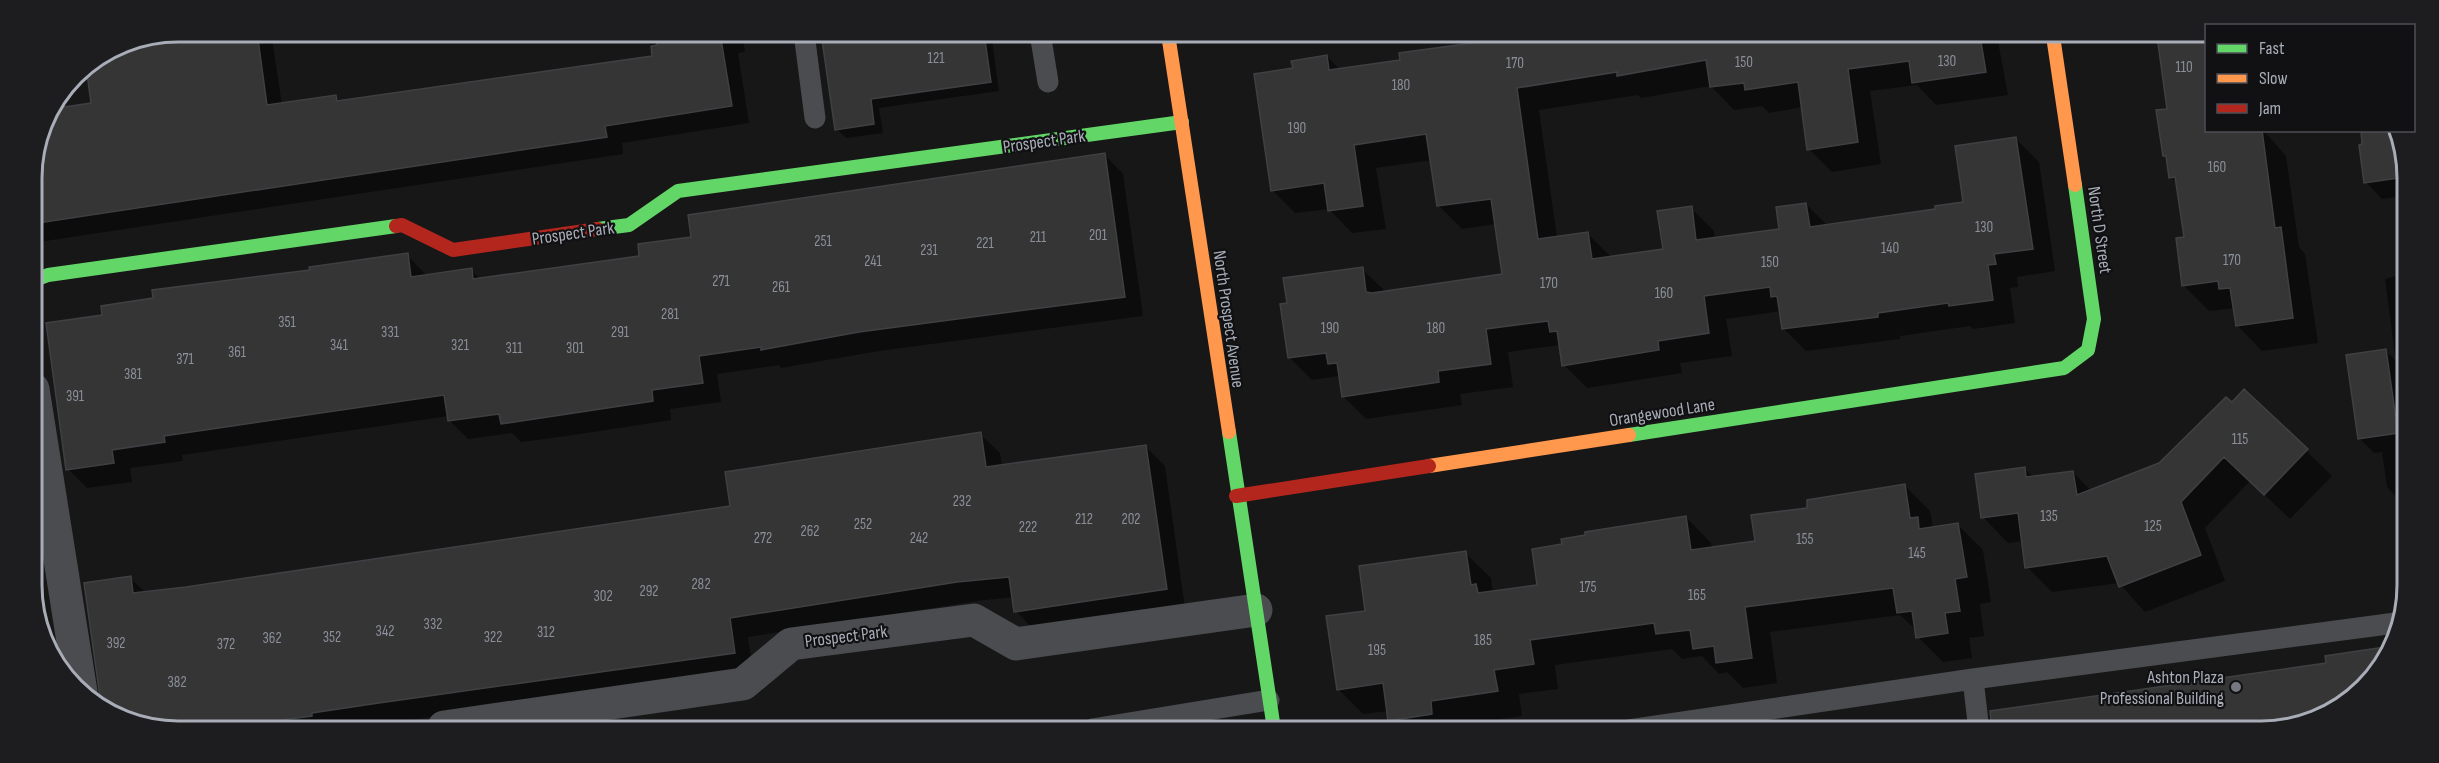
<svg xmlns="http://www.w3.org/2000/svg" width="2439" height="763" viewBox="0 0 2439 763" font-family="'Sofia Sans Condensed',sans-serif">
<rect width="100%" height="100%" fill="#171717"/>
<path fill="#0007" d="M178,32H271L282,105L335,96L341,102L652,57L648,33H742L745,52L738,53L749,123L622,143L623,154L32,243V169L43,121L50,110L93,104L87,66L122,43Z
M823,33H991L999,91L879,108L883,133L846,138L837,129Z
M1541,35L1997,36L2008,95L1936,105L1917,85L1870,91L1881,164L1832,172L1809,149L1803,107L1769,113L1762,106L1734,110L1711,86L1641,98L1638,95L1539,110L1557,238L1588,234L1611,257L1664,250L1691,208L1714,231L1715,239L1781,230L1806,204L1828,226L1937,211L1965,203L2016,139L2039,162L2055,271L2017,277L2018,287L2010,288L2015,323L1973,329L1970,326L1900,336V339L1806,351L1783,328L1781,311L1726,319L1732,356L1680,363L1682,373L1587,388L1564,365L1560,345L1508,352L1513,387L1460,394L1462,405L1366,419L1343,396L1340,376L1312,380L1289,357L1362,269L1386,292L1504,275L1496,224L1462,229L1438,205L1432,160L1376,168L1386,229L1352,233L1329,209L1295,213L1272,190L1294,69L1327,56L1340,70L1402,61L1401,54Z
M2159,36H2206V130H2263L2286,156L2299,247L2305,254L2318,343L2262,351L2237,325L2235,308L2209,311L2184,286L2177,239L2185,238L2178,184L2171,177L2168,160L2164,156L2169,110Z
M2364,145L2405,150V196L2382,199L2366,182Z
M1105,155L1123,174L1143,316L879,351L781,368L779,365L717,374L721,402L670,409L671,420L567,436L521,442L512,433L468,439L449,420V416L182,455L183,461L130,468L132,482L87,488L68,469L104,317L311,271L407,255L427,276L471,270L481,280L641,257L692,238Z
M2404,274V363L2395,355L2385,279Z
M2386,351L2401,366L2404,388L2403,504L2387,487L2382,452L2374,453L2359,438Z
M2244,391L2332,476L2290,519L2250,481L2205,528L2225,581L2145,612L2119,583L2052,592L2027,567L2023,541L2008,543L1983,517L2024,468L2034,478L2073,472L2091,491L2160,465Z
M980,434L1000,453L1002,466L1146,447L1165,466L1185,608L1035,631L1016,611L1014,597L977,601L748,637L753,672L361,727H140L102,705L130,578L146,593L731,508Z
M1905,486L1930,511L1933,528L1958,525L1983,550L1991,602L1980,604L1984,636L1969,638L1972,658L1943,662L1918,637L1917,631L1900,615L1770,632L1777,683L1743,688L1727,672L1719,674L1702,656L1682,659L1672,649L1555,665L1558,689L1519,694L1522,716L1455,726L1456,729H1399L1389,720L1388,711L1363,714L1338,689L1367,612L1465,553L1491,578L1493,593L1539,586L1563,546L1686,517L1711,543L1712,548L1756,542L1809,509Z
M2391,648L2383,666L2351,701L2270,731H2016L2327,665L2326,657Z"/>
<path fill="#353536" stroke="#3f4043" stroke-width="1.5" d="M178,32H257L267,105L336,95L337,101L652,56L651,46L657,45L655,33H720L732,106L605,126L607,137L32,224V169L43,122L51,109L91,103L86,66L122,43Z
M821,33H984L991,82L871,99L874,124L835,130Z
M1531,35L1980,36L1986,72L1912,83L1909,61L1848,69L1858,142L1807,150L1798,82L1745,90L1744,83L1710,87L1706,60L1617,76V72L1517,88L1538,239L1588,232L1592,259L1663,249L1657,211L1692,206L1696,240L1779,229L1776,207L1806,203L1810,227L1935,209V206L1963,202L1955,146L2016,137L2033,249L1994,254L1996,264L1988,265L1993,300L1949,306L1948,303L1878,313V317L1782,329L1777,296L1771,297L1770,287L1704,296L1709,333L1658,341L1659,350L1562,366L1557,331L1550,332L1548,321L1486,329L1491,364L1438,371L1439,382L1342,397L1337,363L1328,364L1326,353L1288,358L1280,304L1287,303L1283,278L1363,267L1366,292L1372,293L1502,274L1491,199L1437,206L1426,134L1354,145L1363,206L1328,211L1324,183L1271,191L1254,74L1293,68L1291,61L1327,55L1329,70L1400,60L1399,53Z
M2157,36H2206V130H2262L2275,228L2281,227L2293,318L2236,326L2230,288L2219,289L2218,281L2182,286L2176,238L2184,237L2175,177L2169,178L2166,156H2163L2156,110L2167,109Z
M2361,130H2395L2405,150V177L2364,183L2359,145L2362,144Z
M1105,153L1125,297L859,332L761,350V347L699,356L703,383L652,390L653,401L501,424L499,414L448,421L444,395L164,436L165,442L112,450L114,463L66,470L46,323L102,315L101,306L153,298L152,290L310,270L309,267L408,253L411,277L472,268L473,279L639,256L638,244L691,237L688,215Z
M2386,349L2398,433L2358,439L2346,355Z
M2244,389L2308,449L2264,495L2224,457L2181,502L2201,555L2119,587L2107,556L2025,568L2018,513L1981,518L1975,474L2025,467L2026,477L2073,471L2077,495L2159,463L2226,397L2232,402Z
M981,432L986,467L1146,445L1167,589L1014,612L1009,577L957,582L730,618L735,653L372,704L312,713V716L227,727H160L159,719L134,723L101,704L84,583L131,576L133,593L186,587L730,506L725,472Z
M1905,484L1910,518L1918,517L1919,529L1958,523L1967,577L1955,579L1960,611L1945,613L1948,633L1916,638L1912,611L1897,613L1893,588L1877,590L1745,607L1752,658L1716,663L1714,646L1693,649L1690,630L1656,634L1654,623L1530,640L1534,664L1494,670L1498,691L1431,701L1432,714L1388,721L1383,683L1337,690L1326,616L1365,611L1359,566L1466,551L1471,585L1476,584L1478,593L1537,585L1532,549L1562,544L1561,539L1585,535V532L1686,516L1691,550L1755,541L1751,515L1807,508V500Z
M2392,646L2383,666L2351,701L2270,731H1992L1990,711L2326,663L2325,656Z"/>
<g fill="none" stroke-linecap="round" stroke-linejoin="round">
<path stroke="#4b4c50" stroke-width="21" d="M804,33L815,118
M1040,33L1048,82
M1973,679L2403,622
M1092,729L1269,700
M1629,730L1973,679L1979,731"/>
<path stroke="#4b4c50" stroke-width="33" d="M33,389L81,692
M444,727L743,684L791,644L974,620L1016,644L1256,610"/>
<path stroke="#63d668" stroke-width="14" d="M598,229L629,225L678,191L1182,122
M32,281L48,275L396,226
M1229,432L1274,729
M1629,435L2064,368L2088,350L2094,319L2075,185"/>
<path stroke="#ff974d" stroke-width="14" d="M1168,34L1229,432
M2053,36L2075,185
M1429,466L1629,435"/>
<path stroke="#b3261e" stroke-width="14" d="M396,226L402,225L453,250L598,229
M1236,496L1429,466"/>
</g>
<circle fill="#757880" stroke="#111113" stroke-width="2" cx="2236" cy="687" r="6"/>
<g text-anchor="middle" stroke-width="4.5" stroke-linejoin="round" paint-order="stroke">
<g font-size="15" fill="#8b8f98">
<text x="936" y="63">121</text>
<text x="1947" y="66">130</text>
<text x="1744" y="67">150</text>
<text x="1515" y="68">170</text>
<text x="2184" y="72">110</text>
<text x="1401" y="90">180</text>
<text x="1297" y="133">190</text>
<text x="2217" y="172">160</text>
<text x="1984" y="232">130</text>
<text x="1098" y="240">201</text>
<text x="1038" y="242">211</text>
<text x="823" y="246">251</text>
<text x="985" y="248">221</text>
<text x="1890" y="253">140</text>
<text x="929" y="255">231</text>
<text x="2232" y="265">170</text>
<text x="873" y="266">241</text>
<text x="1770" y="267">150</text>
<text x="721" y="286">271</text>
<text x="1549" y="288">170</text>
<text x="781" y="292">261</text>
<text x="1664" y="298">160</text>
<text x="670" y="319">281</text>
<text x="287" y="327">351</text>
<text x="1330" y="333">190</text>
<text x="1436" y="333">180</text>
<text x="390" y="337">331</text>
<text x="620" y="337">291</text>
<text x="339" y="350">341</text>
<text x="460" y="350">321</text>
<text x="514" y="353">311</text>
<text x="575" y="353">301</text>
<text x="237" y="357">361</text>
<text x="185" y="364">371</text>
<text x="133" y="379">381</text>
<text x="75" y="401">391</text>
<text x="2240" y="444">115</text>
<text x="962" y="506">232</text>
<text x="2049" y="521">135</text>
<text x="1084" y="524">212</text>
<text x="1131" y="524">202</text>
<text x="863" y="529">252</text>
<text x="2153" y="531">125</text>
<text x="1028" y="532">222</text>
<text x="810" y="536">262</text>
<text x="763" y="543">272</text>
<text x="919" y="543">242</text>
<text x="1805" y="544">155</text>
<text x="1917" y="558">145</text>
<text x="701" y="589">282</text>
<text x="1588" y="592">175</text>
<text x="649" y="596">292</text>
<text x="1697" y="600">165</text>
<text x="603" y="601">302</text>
<text x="433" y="629">332</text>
<text x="385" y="636">342</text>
<text x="546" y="637">312</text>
<text x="332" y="642">352</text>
<text x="493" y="642">322</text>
<text x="272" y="643">362</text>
<text x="1483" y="645">185</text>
<text x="116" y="648">392</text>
<text x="226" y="649">372</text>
<text x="1377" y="655">195</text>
<text x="177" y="687">382</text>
</g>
<g font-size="18" fill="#a8adb8" stroke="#111113">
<text transform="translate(1044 141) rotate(-8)" y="6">Prospect Park</text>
<text transform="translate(2100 230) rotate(82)" y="6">North D Street</text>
<text transform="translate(573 233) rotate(-8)" y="6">Prospect Park</text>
<text transform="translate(1229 319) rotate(82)" y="6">North Prospect Avenue</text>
<text transform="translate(1662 412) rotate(-9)" y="6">Orangewood Lane</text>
<text transform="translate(846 636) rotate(-7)" y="6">Prospect Park</text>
</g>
<g font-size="18" fill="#a8adb8" stroke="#111113" text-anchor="end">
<text x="2224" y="683">Ashton Plaza<tspan x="2224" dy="21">Professional Building</tspan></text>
</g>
</g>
<path d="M0 0H2439V763H0ZM178 42H2261A136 136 0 0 1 2397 178V585A136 136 0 0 1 2261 721H178A136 136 0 0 1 42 585V178A136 136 0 0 1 178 42Z" fill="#1d1d20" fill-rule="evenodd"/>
<path fill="none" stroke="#a8adb8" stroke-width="3" d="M178 42H2261A136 136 0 0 1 2397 178V585A136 136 0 0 1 2261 721H178A136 136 0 0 1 42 585V178A136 136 0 0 1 178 42Z"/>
<rect x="2205" y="24" width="210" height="108" fill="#111113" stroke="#4d4f55" stroke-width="1.5"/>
<rect x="2217" y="44" width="30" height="9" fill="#63d668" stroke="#4d4f55" stroke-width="1.5"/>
<text x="2259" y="54" font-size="18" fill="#a8adb8">Fast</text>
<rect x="2217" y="74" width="30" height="9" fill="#ff974d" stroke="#4d4f55" stroke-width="1.5"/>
<text x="2259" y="84" font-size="18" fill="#a8adb8">Slow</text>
<rect x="2217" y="104" width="30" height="9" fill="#b3261e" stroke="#4d4f55" stroke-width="1.5"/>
<text x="2259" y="114" font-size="18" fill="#a8adb8">Jam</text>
</svg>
